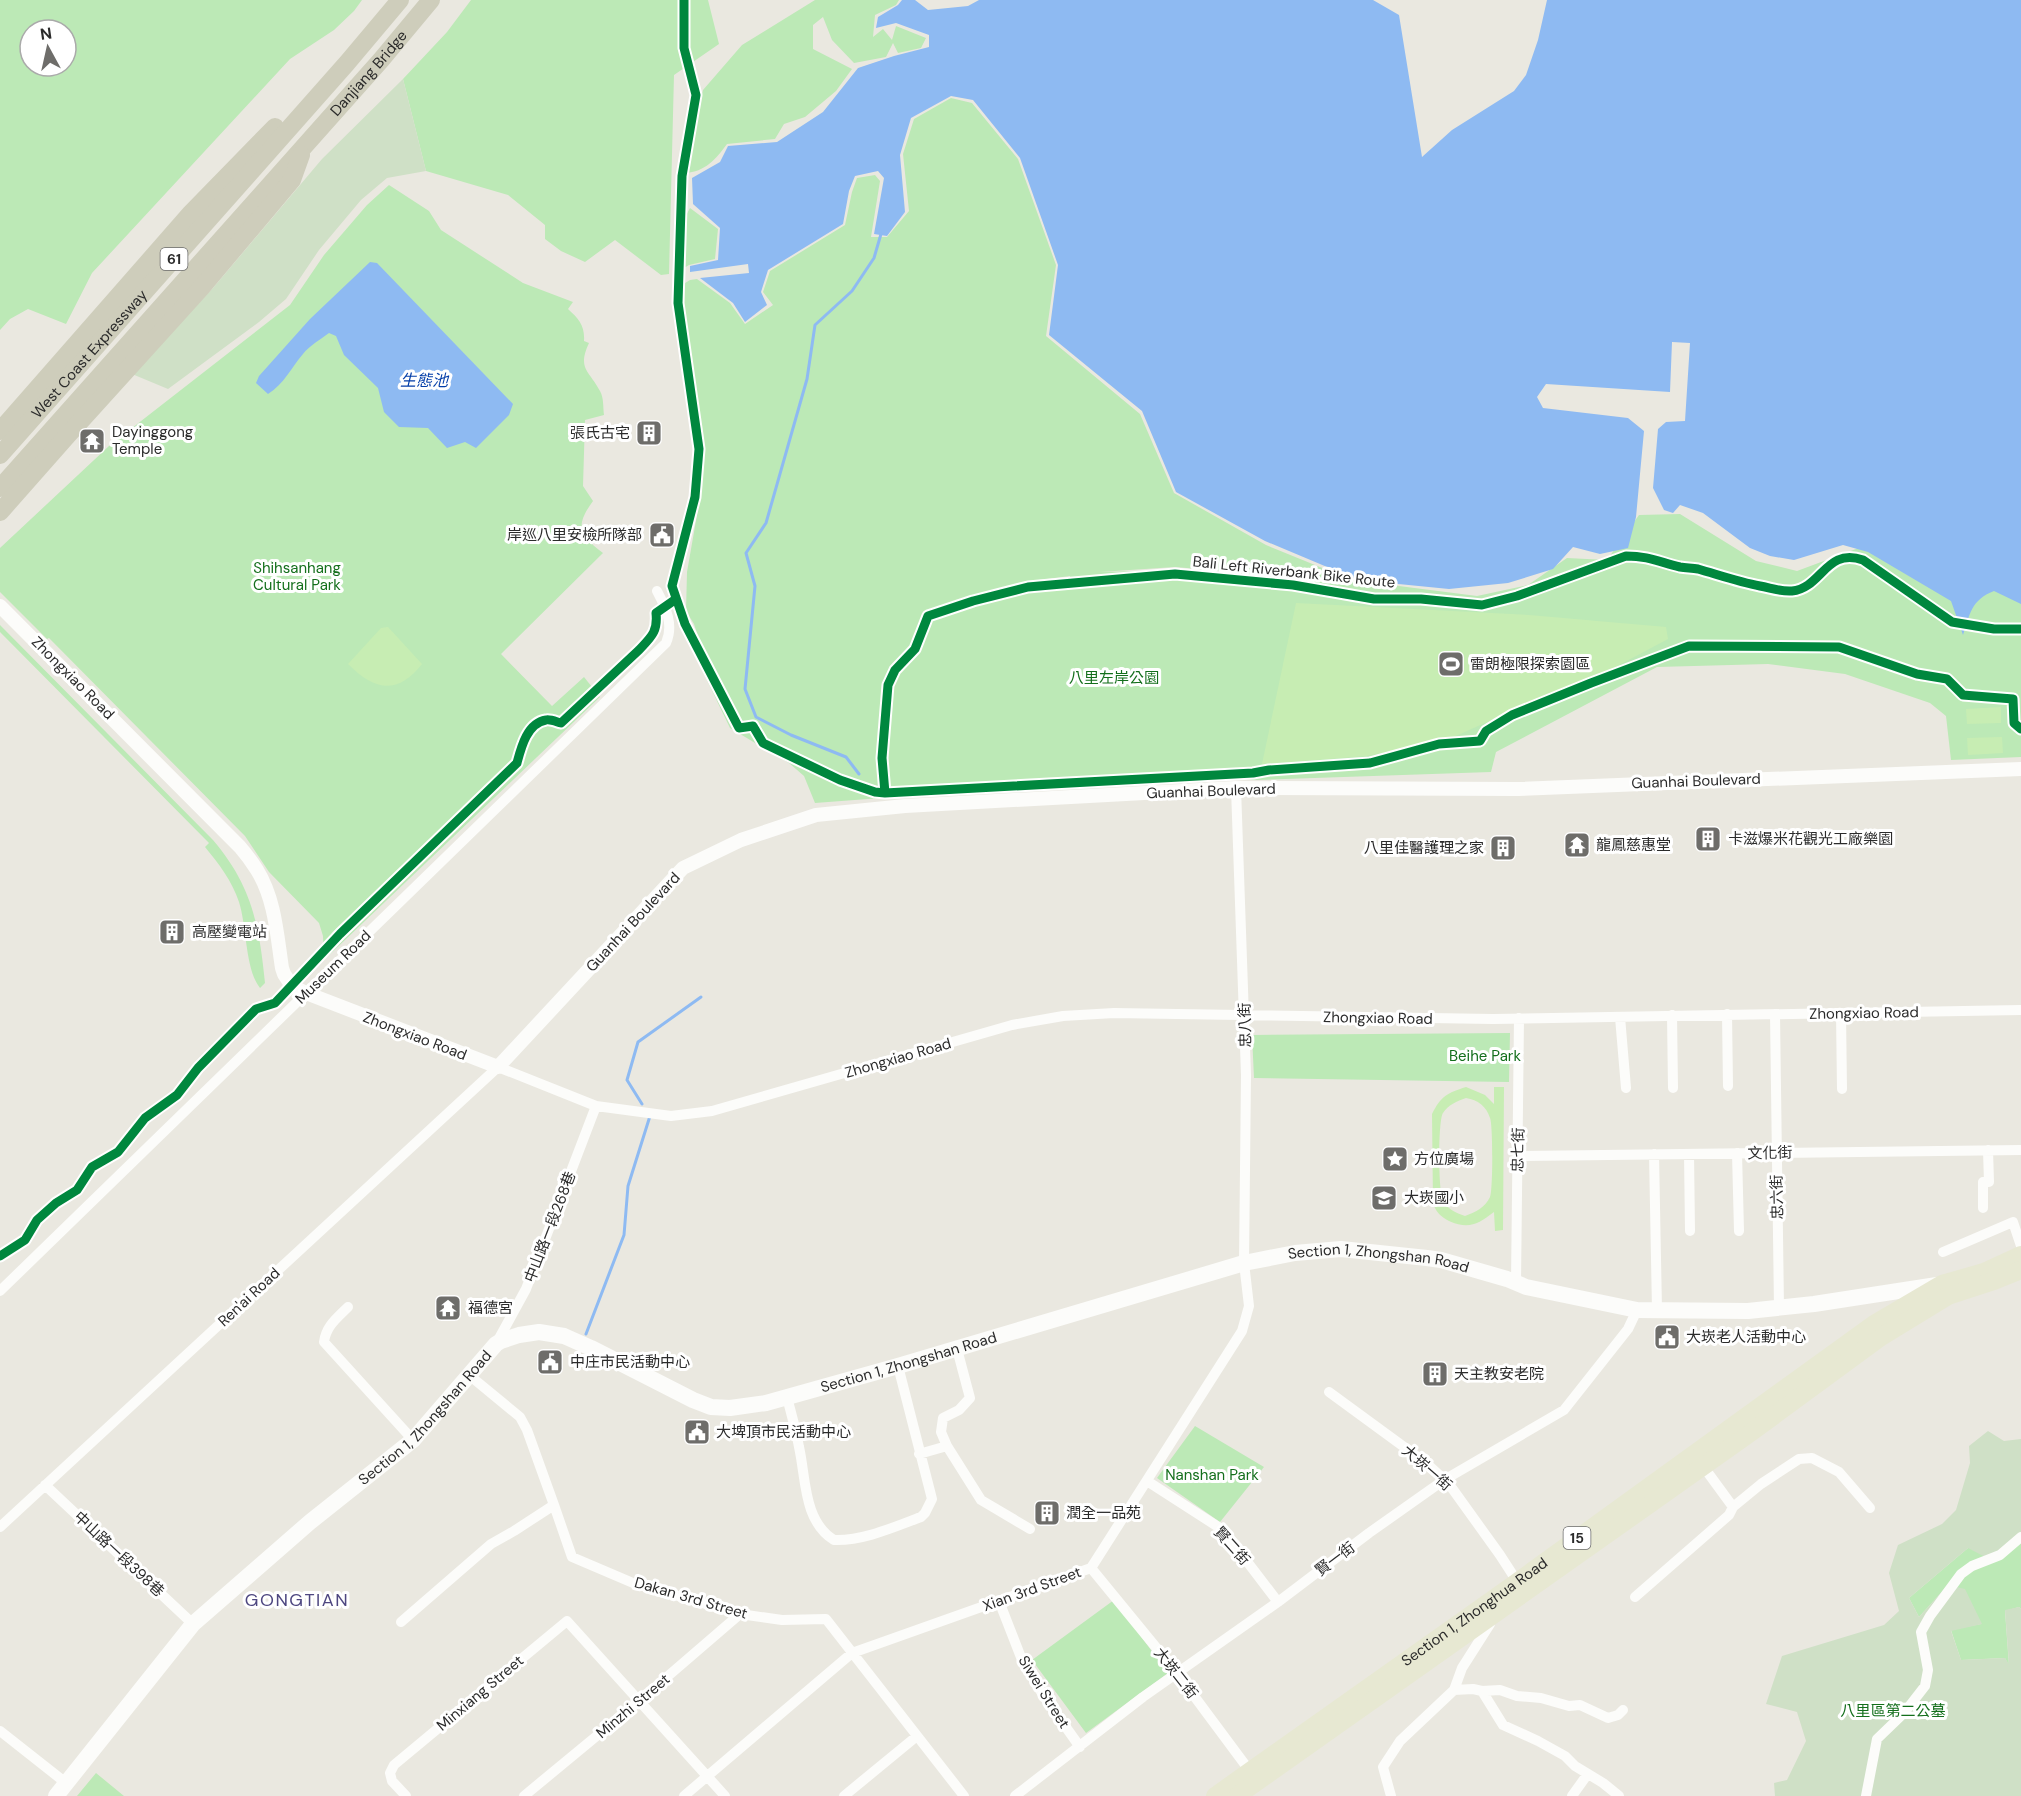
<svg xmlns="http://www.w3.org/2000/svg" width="2021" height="1796" viewBox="0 0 2021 1796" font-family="'DM Sans','Noto Sans TC',sans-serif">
<rect width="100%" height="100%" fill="#eae8e0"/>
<path fill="#bce9b6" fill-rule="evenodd" d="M0,0H362L354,11L334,30L290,59L92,273L66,324L28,309L10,319L0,330ZM30,30H66V66H30Z
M471,0H708L719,44L674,75L669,274L661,275L615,240L585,262L561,251L545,239V225L508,195L426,171L403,79L447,32Z
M815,0H899L896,5L875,15L873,37L883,29L892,40L896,26L926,38L921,48L898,53L893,43L886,57L854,63L832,40L823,17L813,25V49L852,69L836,91L805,117L784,124L775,139L727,144C716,159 705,172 685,173L703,90L742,45Z
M951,98L972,103L1018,159L1056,265L1046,336L1140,414L1174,493L1266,545L1352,580L1477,596L1528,585L1567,558L1607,560L1639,515L1680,514L1756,561L1797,571L1864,546L1990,573L2021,584V757L1951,760L1946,716L1930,703L1845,674L1768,664L1657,667L1496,752L1491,772L1258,780L1208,779L987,790L815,803L804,776L789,763L730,728L689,643L697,637L699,639L694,624L686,611L687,572L698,509L704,446L682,295V285L690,280L697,279L730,303L745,324L773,305L763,292L770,271L845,225L852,192L857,178L875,175L880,181L871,237H887L909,211L903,154L914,119ZM1175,567L1277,576L1260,579L1186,570L1100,572ZM1070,576V577L976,595L1023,582Z
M389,185L429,211L441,230L523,283L573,302L568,309C579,319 585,326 584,341L589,343C577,369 589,370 600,391C604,398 603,408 604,415L585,420L583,486L593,501C574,527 580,535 603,553L501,654L552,706L584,677L600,697L324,960L323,936L319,923L269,872L245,836L49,638L47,639L0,592V548L109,446L290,305L324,255L367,205Z
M690,208L718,229L715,259L689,265L684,268L683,221Z
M0,625L213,840C252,886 259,924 265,983L260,988C245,969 247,927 239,902C232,881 219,864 205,847L209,843L0,632Z
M1510,1033L1509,1082L1254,1078L1252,1035Z
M1195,1426L1264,1467L1220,1522L1157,1478Z
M2021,1535V1609L2019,1607L2005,1611L2009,1666L2005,1658L1961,1660L1951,1630L1981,1624L1948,1585L1919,1617L1909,1598L1968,1548Z
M1114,1600L1168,1673L1086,1733L1032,1660Z
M96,1773L124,1796H77Z"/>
<path fill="#cfe0c6" d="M403,79L426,171L387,178L361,200L319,250L286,299L259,322L168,389L132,374L213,288L322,159Z
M1988,1431L2004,1441L2021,1439V1535L1993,1561L1968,1548L1909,1598L1919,1617L1948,1585L1965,1589L1982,1624L1951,1631L1961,1660L2005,1658L2009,1664L2005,1610L2019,1607L2021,1609V1796H1775L1774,1783L1787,1780L1806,1741L1797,1712L1766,1704L1782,1656L1884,1625L1899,1611L1889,1573L1898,1545L1942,1524L1956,1510L1970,1463L1969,1446Z"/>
<path fill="#c7edb3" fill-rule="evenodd" d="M1296,603L1529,615L1666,627L1668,639L1572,690L1527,704L1449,739L1367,756L1262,764Z
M388,627L422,664C397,696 374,690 348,664L381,628Z
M2001,707V723L1967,724L1966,709Z
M2002,737L2003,753L1968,755L1967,738Z
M1466,1087L1485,1095L1494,1104V1087H1504L1503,1230L1495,1231L1494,1212C1478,1224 1469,1230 1449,1221C1440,1216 1437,1213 1433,1204L1432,1114C1441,1096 1447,1093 1466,1087ZM1466,1098C1478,1100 1486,1106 1490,1118C1493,1124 1493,1191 1490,1197C1485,1208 1475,1212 1465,1216C1456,1213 1447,1209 1443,1200C1438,1192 1438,1120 1443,1113C1448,1105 1457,1101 1466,1098Z"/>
<path fill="#8ebaf2" d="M902,0H915L928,10L968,6L979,0H1373L1399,15L1422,157L1452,130L1514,91L1526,75L1538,40L1547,0H2021V604L1994,591C1971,600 1970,614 1963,635L1951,601L1868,552L1843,545L1794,560L1770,556L1750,548L1703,513L1680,505L1673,513L1664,510L1653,488L1658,429L1666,422L1685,421L1690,343L1672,342L1670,392L1546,384L1537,397L1543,408L1628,418L1644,431L1636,517L1628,548L1600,554L1573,547L1553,569L1508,583L1449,589L1358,580L1265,541L1176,492L1142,411L1049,335L1058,265L1020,158L973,100L951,96L911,118L900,155L905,212L887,236L874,234L884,178L878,171L855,176L849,191L843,224L768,270L761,292L767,305L745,322L733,303L700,278L749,273L748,264L690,272V266L718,260L720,228L693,204L692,178L720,162L728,146L777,142L823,112L858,68L894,56L929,47V35L896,23L876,28L878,17L898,5Z
M370,262L377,263L513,404L509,415L476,448L465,442L447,448L428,428L399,427L384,412L378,388L344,355L336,336L329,333C321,339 309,346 303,354C291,368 284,384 268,394L256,383L259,376L310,319Z"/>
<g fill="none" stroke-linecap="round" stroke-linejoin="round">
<path stroke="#8ebaf2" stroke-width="3" d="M859,774L846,757L791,735L756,717L745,689L755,586L746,553L766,523L807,379L815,325L852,291L874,258L881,234
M642,1104L627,1080L638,1042L701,997
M586,1334L624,1235L628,1186L650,1116"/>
<path stroke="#fcfcfa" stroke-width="10" d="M1841,1013L1842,1089
M1727,1014L1728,1086
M1775,1014L1779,1308
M1672,1015L1673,1088
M1620,1017L1626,1088
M1737,1153L1739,1231
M1654,1154L1657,1310
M1689,1154L1690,1231
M1518,1156L2021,1150
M1983,1208V1182H1989L1988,1150
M1943,1252L2013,1222L2021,1246
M1516,1282L1519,1018
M0,1291L666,643C674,625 666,608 657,591
M348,1307C337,1318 326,1326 324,1342L413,1440
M496,1344L526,1289L596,1106
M957,1349L970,1398L959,1410L943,1418L941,1432L947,1446L981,1500L1030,1529
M1329,1392L1426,1463L1449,1484L1500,1555L1520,1586
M787,1397C791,1413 796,1430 799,1447C806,1477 803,1521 834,1540C863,1541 894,1527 921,1517L925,1513L932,1499L898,1366
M919,1454L947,1446
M1147,1481L1223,1530L1278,1602
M45,1485L193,1624
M554,1505L572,1557L633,1583L740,1614L782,1620L826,1619L964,1796
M1733,1507L1761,1484L1799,1459L1812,1458L1839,1472L1870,1508
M0,1527L498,1067L596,1106L671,1116L712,1111L1012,1025L1063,1016L1114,1013L1493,1019L2021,1010
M1091,1568L1177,1673L1252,1774
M1635,1597L1729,1515L1733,1507L1703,1466
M999,1601L1022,1660L1043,1695L1080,1747
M401,1622L491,1544L514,1531L554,1505L527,1430L520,1417L469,1375
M1454,1690L1473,1689L1482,1691L1503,1725L1538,1741L1565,1756L1575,1766L1603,1783L1619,1796
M1482,1691L1500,1690L1517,1696L1541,1698L1569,1706L1580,1705L1608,1718L1618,1715L1623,1710
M0,1731L66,1783
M406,1796L392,1781L390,1773L394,1765L567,1621L725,1796
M524,1796L639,1701L740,1614
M684,1796L852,1653L1091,1568L1242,1331L1249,1306L1244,1263L1246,1075L1236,788
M844,1796L917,1736
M1015,1796L1143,1697L1278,1602L1369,1533L1444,1480L1564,1410L1628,1329L1637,1310
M1391,1796L1383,1767L1400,1741L1454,1690L1462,1668L1490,1624L1489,1617
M1572,1796L1587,1775
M1866,1796L1877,1739L1904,1713L1925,1686L1928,1670L1921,1632L1930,1616L1961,1574L1972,1566L2000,1555L2021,1537"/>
<path stroke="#fcfcfa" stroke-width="14" d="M0,606L240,847C246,854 252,862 257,870C275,899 277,935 282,968L284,974L292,986L306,993L498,1067L683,868L741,840L816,815L905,806L1236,788L1518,789L2021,769"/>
<path stroke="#fcfcfa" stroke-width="16" id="s1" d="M56,1796L193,1624L310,1522L413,1440L496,1344L501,1341L519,1335L539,1332L564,1336L591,1348L693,1400L711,1407L730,1408L766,1403L898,1366L1244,1263L1295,1253L1341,1249L1427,1258L1441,1260L1507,1279L1526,1287L1637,1310L1748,1311L1814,1304L1937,1285"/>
<g stroke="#e7e8d2" stroke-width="18">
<path id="s2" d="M1215,1796L1517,1582L1874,1324L1942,1284L1984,1272L2021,1255"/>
<path d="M1237,1796L1749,1434L1881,1337L1948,1296L1994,1281L2021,1270"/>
</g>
<g stroke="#cecdbb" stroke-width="18">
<path d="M0,431L191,213L275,127"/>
<path id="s3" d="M0,455L347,63L400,0"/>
<path id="s4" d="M0,488L381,60L431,0"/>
<path d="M0,512L67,436L202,287L292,180L301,155"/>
</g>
<defs>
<path id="cycleway" d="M684,0V48L696,95L682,176L678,303L699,449L695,497L672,586L685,624L739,728L753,726L763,743L840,780L875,792L885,793L1253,773L1269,770L1370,763L1439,744L1480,741L1486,731L1512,715L1591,683L1689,646L1839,647L1917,674L1947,679L1963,695L2013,699L2014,723L2021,729
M885,793L882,758L888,685L895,670L915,649L928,616L973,601L1028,587L1175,574L1293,585L1374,599H1421L1482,605L1517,596L1626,556C1649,556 1659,562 1680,567C1686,568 1692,568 1698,569C1719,575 1739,582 1760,586C1771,588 1781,592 1792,591C1822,588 1826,547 1863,560L1952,622L1994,629H2021
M0,1256L25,1240L37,1220L56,1203L77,1190L92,1167L118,1152L145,1118L177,1095L198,1068L256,1009L275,1003L340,934L517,763C521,748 527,723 546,720C550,719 557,722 561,723L639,650C651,637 658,632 656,613L676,599"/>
</defs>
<use href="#cycleway" stroke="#fff" stroke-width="13"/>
<use href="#cycleway" stroke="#00873e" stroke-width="9"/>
</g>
<defs>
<symbol id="building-square" viewBox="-11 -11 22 22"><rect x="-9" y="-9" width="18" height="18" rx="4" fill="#6e6d6a" stroke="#fff"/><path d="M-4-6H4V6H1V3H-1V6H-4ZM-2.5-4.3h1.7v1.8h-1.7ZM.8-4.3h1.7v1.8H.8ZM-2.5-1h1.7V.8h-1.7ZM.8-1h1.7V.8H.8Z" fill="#fff"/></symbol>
<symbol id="temple-square" viewBox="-11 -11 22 22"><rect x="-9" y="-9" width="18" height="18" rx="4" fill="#6e6d6a" stroke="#fff"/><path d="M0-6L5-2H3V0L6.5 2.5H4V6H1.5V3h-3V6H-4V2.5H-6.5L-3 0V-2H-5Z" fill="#fff"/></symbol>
<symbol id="civic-square" viewBox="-11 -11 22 22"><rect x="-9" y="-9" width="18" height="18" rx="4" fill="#6e6d6a" stroke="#fff"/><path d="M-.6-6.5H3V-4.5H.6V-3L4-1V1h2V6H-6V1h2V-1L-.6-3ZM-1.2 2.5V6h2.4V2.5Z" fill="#fff"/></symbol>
<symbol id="stadium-square" viewBox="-11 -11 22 22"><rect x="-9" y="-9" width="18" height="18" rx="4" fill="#6e6d6a" stroke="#fff"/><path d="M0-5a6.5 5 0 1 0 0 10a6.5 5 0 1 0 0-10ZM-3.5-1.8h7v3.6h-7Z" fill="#fff"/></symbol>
<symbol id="sight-square" viewBox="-11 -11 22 22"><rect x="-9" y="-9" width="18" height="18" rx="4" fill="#6e6d6a" stroke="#fff"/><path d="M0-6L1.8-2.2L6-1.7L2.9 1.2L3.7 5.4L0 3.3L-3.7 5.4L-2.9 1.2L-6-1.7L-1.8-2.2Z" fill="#fff"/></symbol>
<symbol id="school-square" viewBox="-11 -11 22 22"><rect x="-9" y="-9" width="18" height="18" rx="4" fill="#6e6d6a" stroke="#fff"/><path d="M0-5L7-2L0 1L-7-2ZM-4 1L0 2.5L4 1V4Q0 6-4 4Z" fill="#fff"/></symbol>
</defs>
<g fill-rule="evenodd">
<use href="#building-square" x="634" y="418" width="30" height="30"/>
<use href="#temple-square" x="77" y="426" width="30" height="30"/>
<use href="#civic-square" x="647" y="520" width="30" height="30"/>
<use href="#stadium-square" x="1436" y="649" width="30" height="30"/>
<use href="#building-square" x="1693" y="824" width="30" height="30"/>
<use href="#temple-square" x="1562" y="830" width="30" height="30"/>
<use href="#building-square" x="1488" y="833" width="30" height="30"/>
<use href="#building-square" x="157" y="917" width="30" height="30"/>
<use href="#sight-square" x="1380" y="1144" width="30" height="30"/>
<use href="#school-square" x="1369" y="1183" width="30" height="30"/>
<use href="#temple-square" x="433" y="1293" width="30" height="30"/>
<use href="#civic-square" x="1652" y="1322" width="30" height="30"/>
<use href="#civic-square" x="535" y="1347" width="30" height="30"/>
<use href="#building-square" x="1420" y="1359" width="30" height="30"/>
<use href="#civic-square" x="682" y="1417" width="30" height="30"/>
<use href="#building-square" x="1032" y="1498" width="30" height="30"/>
</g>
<g text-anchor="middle" stroke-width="6" stroke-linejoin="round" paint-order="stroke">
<g fill="#fff" stroke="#6b6b6b" stroke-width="1.5">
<rect x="160.5" y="248" width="27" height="22" rx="4.5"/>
<rect x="1563.5" y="1527" width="27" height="22" rx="4.5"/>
</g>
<g font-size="14" font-weight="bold" fill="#2b2b2b">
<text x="174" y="264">61</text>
<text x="1577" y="1543">15</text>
</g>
<g font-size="15" fill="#2b2b2b" stroke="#fff">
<text dy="5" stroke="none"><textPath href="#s4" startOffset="555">Danjiang Bridge</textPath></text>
<text dy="5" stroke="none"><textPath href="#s3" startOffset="135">West Coast Expressway</textPath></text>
<text transform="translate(1294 572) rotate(6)" y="5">Bali Left Riverbank Bike Route</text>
<text transform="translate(73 678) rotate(45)" y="5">Zhongxiao Road</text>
<text transform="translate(1696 781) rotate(-2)" y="5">Guanhai Boulevard</text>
<text transform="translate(1211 791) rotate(-2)" y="5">Guanhai Boulevard</text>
<text transform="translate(633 922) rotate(-47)" y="5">Guanhai Boulevard</text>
<text transform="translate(333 967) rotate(-44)" y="5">Museum Road</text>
<text transform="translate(1864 1013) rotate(-1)" y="5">Zhongxiao Road</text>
<text transform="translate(1378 1018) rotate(1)" y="5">Zhongxiao Road</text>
<text transform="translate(1245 1025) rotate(-91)" y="5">忠八街</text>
<text transform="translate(415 1036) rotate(21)" y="5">Zhongxiao Road</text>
<text transform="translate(898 1058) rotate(-16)" y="5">Zhongxiao Road</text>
<text transform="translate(1518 1150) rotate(-89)" y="5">忠七街</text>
<text transform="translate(1770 1153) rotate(-1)" y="5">文化街</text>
<text transform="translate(1777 1197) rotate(-91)" y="5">忠六街</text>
<text transform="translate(550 1227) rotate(-69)" y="5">中山路一段268巷</text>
<text dy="5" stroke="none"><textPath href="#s1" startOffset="1557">Section 1, Zhongshan Road</textPath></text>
<text transform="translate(249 1297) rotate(-43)" y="5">Ren'ai Road</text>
<text dy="5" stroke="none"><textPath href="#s1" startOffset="1071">Section 1, Zhongshan Road</textPath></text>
<text dy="5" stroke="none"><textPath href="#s1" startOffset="531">Section 1, Zhongshan Road</textPath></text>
<text transform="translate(1427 1468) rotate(41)" y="5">大崁一街</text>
<text transform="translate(1232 1546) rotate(48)" y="5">賢二街</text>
<text transform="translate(119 1554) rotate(43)" y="5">中山路一段398巷</text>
<text transform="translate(1335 1559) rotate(-37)" y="5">賢一街</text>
<text transform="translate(1032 1589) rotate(-20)" y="5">Xian 3rd Street</text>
<text transform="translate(691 1598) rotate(16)" y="5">Dakan 3rd Street</text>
<text dy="5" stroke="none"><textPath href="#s2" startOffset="318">Section 1, Zhonghua Road</textPath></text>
<text transform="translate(1176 1673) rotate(52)" y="5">大崁二街</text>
<text transform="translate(1044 1692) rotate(58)" y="5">Siwei Street</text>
<text transform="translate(480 1693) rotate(-40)" y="5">Minxiang Street</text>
<text transform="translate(633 1706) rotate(-40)" y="5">Minzhi Street</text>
</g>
<g font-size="15" fill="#2b2b2b" stroke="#fff" text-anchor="start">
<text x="112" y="437">Dayinggong<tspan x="112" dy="17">Temple</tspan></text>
<text x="630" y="438" text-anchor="end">張氏古宅</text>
<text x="642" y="540" text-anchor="end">岸巡八里安檢所隊部</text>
<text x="1470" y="669">雷朗極限探索園區</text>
<text x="1728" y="844">卡滋爆米花觀光工廠樂園</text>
<text x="1596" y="850">龍鳳慈惠堂</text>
<text x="1484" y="853" text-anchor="end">八里佳醫護理之家</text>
<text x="192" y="937">高壓變電站</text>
<text x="1414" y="1164">方位廣場</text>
<text x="1404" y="1203">大崁國小</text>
<text x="468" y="1313">福德宮</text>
<text x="1686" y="1342">大崁老人活動中心</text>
<text x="570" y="1367">中庄市民活動中心</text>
<text x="1454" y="1379">天主教安老院</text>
<text x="716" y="1437">大埤頂市民活動中心</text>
<text x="1066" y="1518">潤全一品苑</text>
</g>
<g font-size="15" fill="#146f1c" stroke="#fff">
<text x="297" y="573">Shihsanhang<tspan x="297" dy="17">Cultural Park</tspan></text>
<text x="1114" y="683">八里左岸公園</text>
<text x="1485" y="1061">Beihe Park</text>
<text x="1212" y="1480">Nanshan Park</text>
<text x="1893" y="1716">八里區第二公墓</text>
</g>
<g font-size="16" font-style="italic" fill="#023da8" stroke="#fff">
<text x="424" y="386">生態池</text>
</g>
<g font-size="18" letter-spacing="1.5" fill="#4e4780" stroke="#fff">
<text x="297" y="1606">GONGTIAN</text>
</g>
</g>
<g transform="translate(48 48) rotate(352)"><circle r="28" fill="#ffffff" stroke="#aaaaaa" stroke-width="1.5"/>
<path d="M0-4.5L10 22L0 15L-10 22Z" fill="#6e6d6a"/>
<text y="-9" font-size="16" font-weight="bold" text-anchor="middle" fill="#2b2b2b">N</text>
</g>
</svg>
